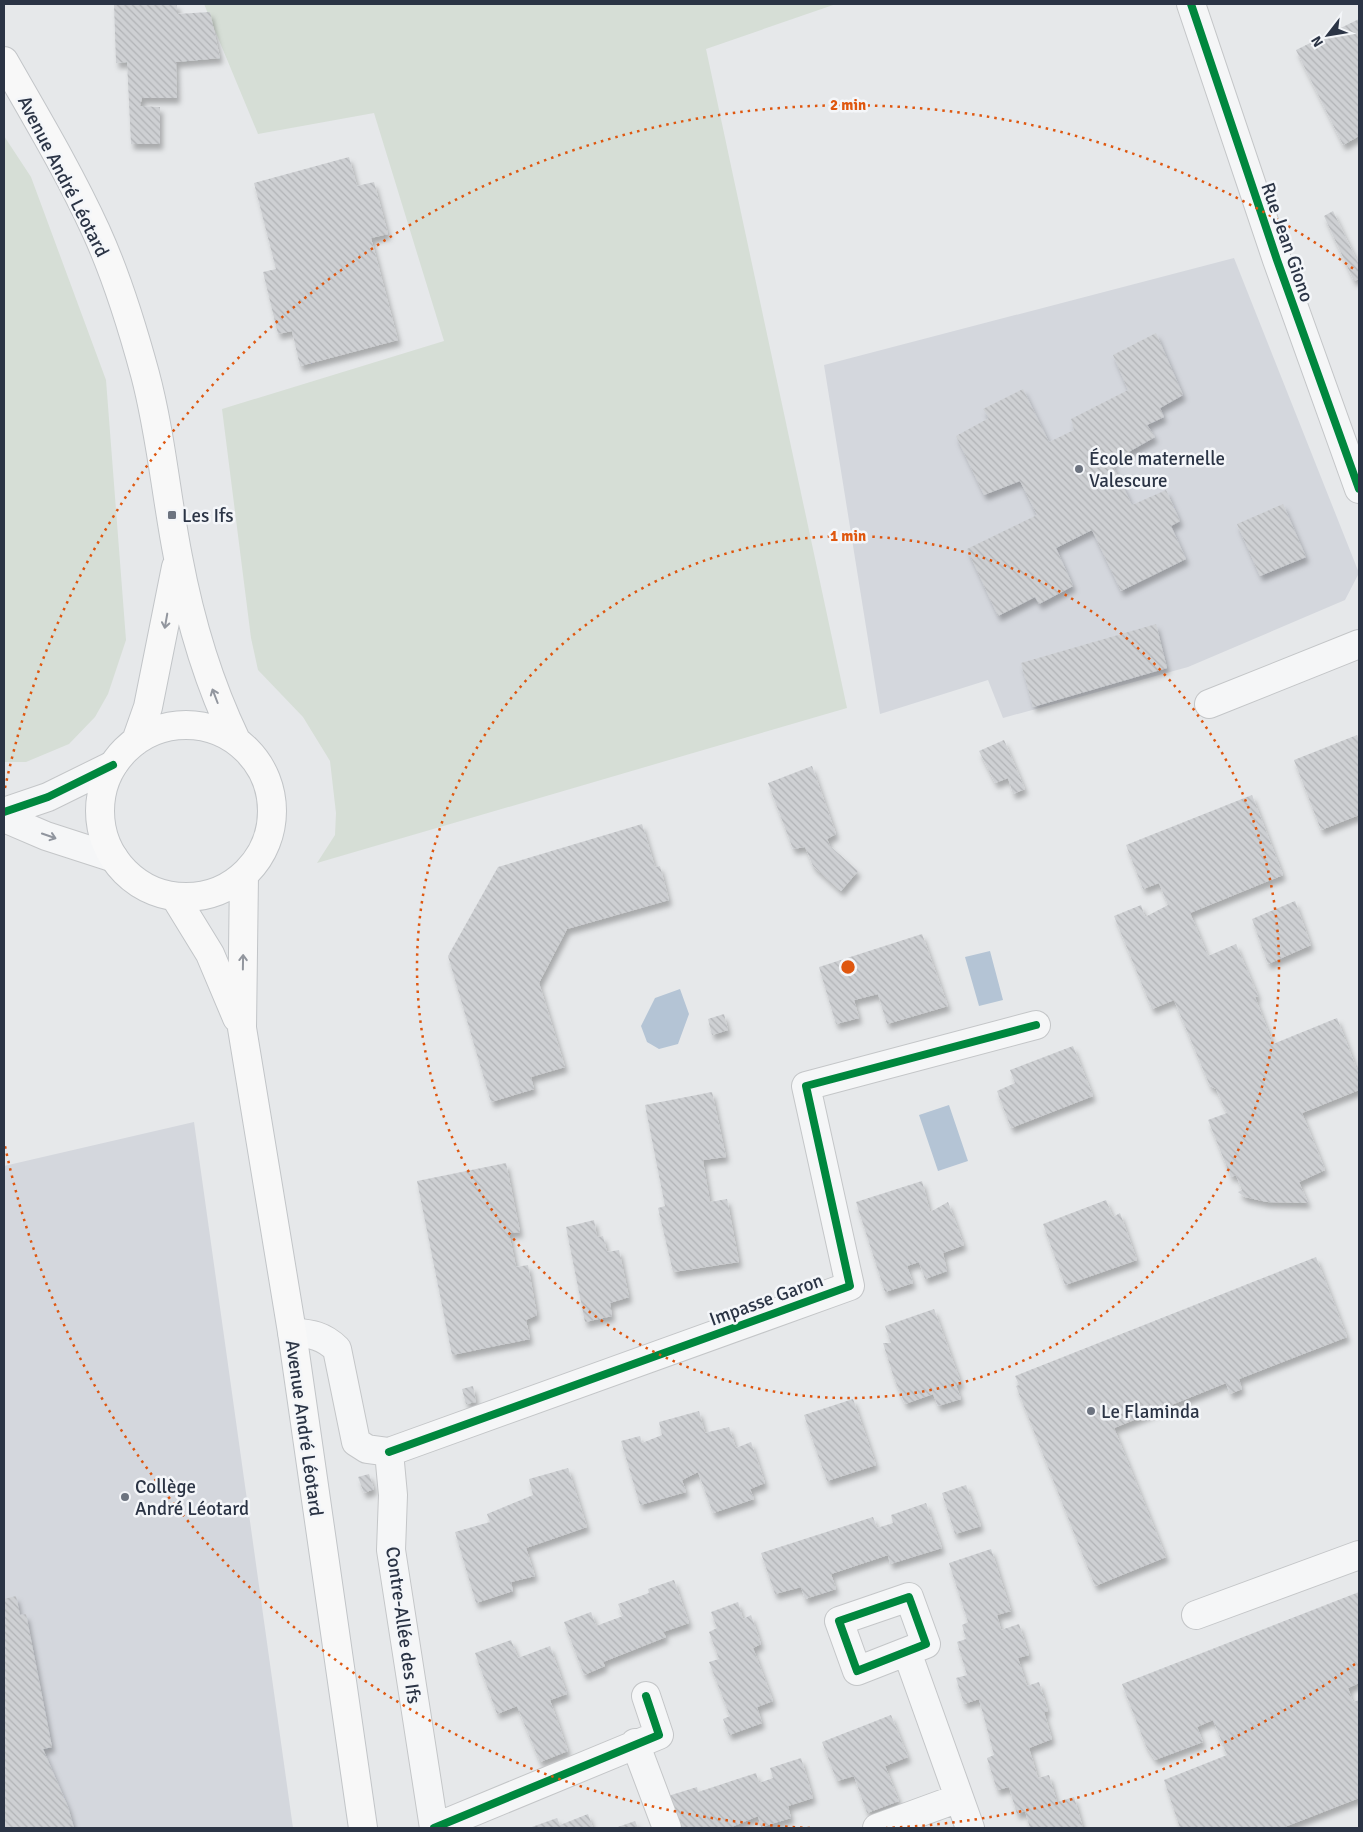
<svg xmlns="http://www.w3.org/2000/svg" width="1363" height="1832" viewBox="0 0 1363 1832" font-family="Signika,sans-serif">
<defs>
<pattern id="building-back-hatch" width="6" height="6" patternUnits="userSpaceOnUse" patternTransform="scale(1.25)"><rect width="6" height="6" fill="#ced0d3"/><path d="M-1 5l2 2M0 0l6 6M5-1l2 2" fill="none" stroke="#b1b3b6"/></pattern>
<filter id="shadow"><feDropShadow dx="3" dy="5.5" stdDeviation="2.5" flood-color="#0004"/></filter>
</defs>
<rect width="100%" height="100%" fill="#e6e8ea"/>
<path fill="#d4d7dd" d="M1234,258L1359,573L1345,600L1188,667L1003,718L988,680L880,714L824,365Z
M194,1122L293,1828H4V1166Z"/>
<path fill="#d6ded6" d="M204,4H836L706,49L847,708L317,863L335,835L336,813L330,761L303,717L258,670L251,638L222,409L444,341L374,113L258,134Z
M4,136L31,177L106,380L126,640L108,694L95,717L69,744L26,762H4Z"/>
<path fill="#b4c4d5" d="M990,951L1003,1000L979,1006L965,957Z
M680,989L689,1014L678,1044L659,1049L647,1042L641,1026L655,998Z
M949,1105L968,1161L938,1171L919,1115Z"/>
<path fill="url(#building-back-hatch)" filter="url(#shadow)" d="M114,4H177V14L210,12L220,58L176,62L177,98H142L140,106L160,107V144H131L127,62L116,63Z
M1359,19V136L1343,145L1296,50Z
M349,157L357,186L374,182L388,234L371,238L398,340L300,366L292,331L278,334L263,272L276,269L254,183Z
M1333,211L1359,265V279L1354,281L1324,216Z
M1156,333L1183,395L1160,408L1164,417L1147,425L1155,437L1111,462L1132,505L1166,490L1180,521L1171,526L1186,559L1121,591L1092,530L1056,548L1073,586L1039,604L1035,597L998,616L967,549L1037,515L1020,481L984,495L956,436L989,418L983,409L1023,389L1049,442L1074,430L1071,419L1128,390L1113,355Z
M1283,504L1306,557L1260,576L1237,524Z
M1156,624L1167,668L1033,707L1021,663Z
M1357,735L1359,741V815L1321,830L1294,760Z
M1004,740L1025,789L1013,794L1008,778L995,783L979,751Z
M812,766L836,834L827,839L830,846L858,871L841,891L813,866L805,847L793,849L768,783Z
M1252,795L1283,875L1190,913L1208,956L1236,944L1258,996L1255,997L1273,1044L1337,1018L1359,1075V1090L1302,1113L1325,1170L1299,1182L1308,1203L1267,1202L1245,1197L1238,1192L1242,1190L1236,1175L1231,1177L1208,1120L1227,1113L1216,1089L1210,1086L1174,1000L1152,1009L1114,916L1141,905L1145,917L1168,905L1159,883L1143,889L1126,845Z
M642,824L655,867L660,866L669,900L567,929L539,983L565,1067L531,1077L534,1089L491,1102L448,956L498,867Z
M1295,901L1311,945L1268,964L1252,919Z
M922,934L948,1006L887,1024L878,994L854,1000L859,1018L836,1024L819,967Z
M724,1014L728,1030L712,1035L708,1019Z
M1073,1046L1093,1096L1011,1128L997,1091L1015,1083L1010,1070Z
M712,1092L726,1157L703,1160L705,1173L710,1202L727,1199L739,1262L673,1272L658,1208L665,1206L645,1105Z
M506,1163L520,1232L509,1233L516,1267L528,1265L537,1315L526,1320L530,1339L452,1355L417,1181Z
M922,1181L930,1212L948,1202L964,1245L943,1253L947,1271L925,1279L919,1262L907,1266L913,1283L885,1292L856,1202Z
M1106,1200L1113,1217L1120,1213L1137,1260L1065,1285L1043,1224Z
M594,1220L597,1237L603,1236L607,1252L619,1250L629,1297L610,1303L612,1316L585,1322L566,1227Z
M1316,1257L1347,1337L1239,1379L1242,1389L1230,1394L1226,1383L1114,1428L1166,1557L1095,1586L1016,1386L1019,1385L1015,1376Z
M934,1309L961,1383L956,1385L961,1399L938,1406L933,1394L905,1404L894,1378L883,1343H891L885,1326Z
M473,1386L476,1402L466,1404L462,1389Z
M853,1399L876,1465L827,1481L804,1415Z
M699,1411L705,1433L729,1427L736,1448L751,1442L765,1483L750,1489L754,1499L713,1513L698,1472L682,1480L686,1492L640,1505L621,1441L640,1436L642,1443L662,1435L659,1422Z
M568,1468L587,1527L526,1548L535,1576L511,1582L513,1591L476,1603L455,1532L490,1522L487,1514L533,1495L529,1479Z
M369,1474L374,1489L364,1493L358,1477Z
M966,1485L981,1526L955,1534L942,1493Z
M926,1503L942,1548L890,1564L888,1555L831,1574L836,1589L805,1599L801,1587L775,1594L761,1553L873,1517L877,1528L893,1523L891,1515Z
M991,1549L1011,1611L997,1615L1001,1630L1019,1624L1029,1655L1018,1658L1027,1686L1039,1682L1048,1711L1044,1712L1052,1739L1029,1748L1038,1778L1049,1775L1057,1802L1074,1797L1083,1828H1030L1025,1811L1017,1814L1009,1787L997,1790L987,1758L994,1755L979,1699L964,1704L956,1678L967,1675L957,1642L966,1639L962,1625L968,1622L949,1563Z
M674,1580L689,1623L663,1632L666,1637L603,1662L605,1666L584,1675L564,1622L591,1612L596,1626L623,1616L618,1604L649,1593L648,1589Z
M1359,1592V1683L1348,1688L1353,1702L1359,1700V1798L1282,1828H1180L1164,1780L1227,1755L1213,1720L1197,1727L1203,1742L1155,1760L1146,1746L1122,1684Z
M16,1596L20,1615L26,1614L52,1747L43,1749L68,1807L74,1828H4V1599Z
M738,1602L743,1619L751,1615L761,1644L753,1648L773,1701L757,1707L762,1723L729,1735L723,1719L730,1716L709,1662L719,1659L709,1632L717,1628L711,1612Z
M511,1640L518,1658L550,1646L567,1694L550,1700L568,1751L540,1762L517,1706L497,1714L475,1653Z
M891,1715L908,1757L885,1766L899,1801L867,1813L854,1776L837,1781L822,1742Z
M801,1758L813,1798L788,1806L791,1818L761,1827L758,1816L729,1828H678L668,1796L697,1787L698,1792L756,1773L759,1783L773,1778L770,1768Z
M588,1814L593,1828H529L557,1818L560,1825Z
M635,1821L638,1828H615Z"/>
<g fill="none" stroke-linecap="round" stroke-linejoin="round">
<defs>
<path id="minor" d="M1191,4L1277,260L1359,489
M1209,704L1359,644
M4,812L48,797L113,765
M4,818L46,836L114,858
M292,1332C311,1334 323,1335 337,1349L356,1442L367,1449L389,1452L393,1495L391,1550L434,1828
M389,1452L850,1286L806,1086L1036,1025
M909,1597L926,1644L857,1671L839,1621Z
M1196,1615L1359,1555
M907,1652L970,1828
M635,1743L667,1828
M434,1828L659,1735L646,1696
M877,1828L959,1798"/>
<path id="major" d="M4,61C36,117 69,172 96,231C117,277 132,326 145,374C161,434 166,496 178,557C190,621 208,682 236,740
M100 811a86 86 0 1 1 172 0a86 86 0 1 1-172 0Z
M136,741L148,707L176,567
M244,875L242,1028L292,1332L363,1828
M175,897L210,954L237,1018"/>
</defs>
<use href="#minor" stroke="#c4c6c8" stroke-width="30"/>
<use href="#major" stroke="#c2c5c8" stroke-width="30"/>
<use href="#minor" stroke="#f5f6f7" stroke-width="28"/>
<use href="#major" stroke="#f8f8f8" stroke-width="28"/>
<defs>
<path id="cycleway" d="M1191,4L1277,260L1359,489
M4,812L48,797L113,765
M389,1452L850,1286L806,1086L1036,1025
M909,1597L926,1644L857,1671L839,1621Z
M434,1828L659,1735L646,1696"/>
</defs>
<use href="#cycleway" stroke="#f4f6f9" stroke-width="11"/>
<use href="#cycleway" stroke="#00873e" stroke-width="8"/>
</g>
<defs><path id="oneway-shaft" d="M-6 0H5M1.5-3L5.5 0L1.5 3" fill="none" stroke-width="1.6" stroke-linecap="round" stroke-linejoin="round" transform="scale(1.25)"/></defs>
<g stroke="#92969e">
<use href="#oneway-shaft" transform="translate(166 621) rotate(100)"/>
<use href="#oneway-shaft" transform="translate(215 696) rotate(-111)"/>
<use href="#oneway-shaft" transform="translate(243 962) rotate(-89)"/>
</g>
<use stroke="#90959e" href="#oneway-shaft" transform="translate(49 836) rotate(19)"/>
<g fill="none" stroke="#df570f" stroke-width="2.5" stroke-dasharray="2.5 5">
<circle cx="848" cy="967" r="431"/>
<path d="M1355 1664A862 862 0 0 1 886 1828M810 1828A862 862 0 0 1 5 1146M5 788A862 862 0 0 1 1355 270"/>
</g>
<g fill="#6c737f" stroke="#f4f6f9" stroke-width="2">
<circle cx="1079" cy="469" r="5"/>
<rect x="167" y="510" width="10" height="10" rx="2.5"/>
<circle cx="1091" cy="1411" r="5"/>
<circle cx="125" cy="1497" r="5"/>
</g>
<g text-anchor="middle" stroke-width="5" stroke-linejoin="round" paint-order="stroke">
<g font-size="19" fill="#2b3445" stroke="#f4f6f9">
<text transform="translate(64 176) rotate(63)" y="7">Avenue André Léotard</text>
<text transform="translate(1288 242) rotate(71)" y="7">Rue Jean Giono</text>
<text transform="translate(766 1299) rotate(-20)" y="7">Impasse Garon</text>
<text transform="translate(305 1428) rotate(82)" y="7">Avenue André Léotard</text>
<text transform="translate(404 1625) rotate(82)" y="7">Contre-Allée des Ifs</text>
</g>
<g font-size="19" fill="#2b3445" stroke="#f4f6f9" text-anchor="start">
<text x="1089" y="465">École maternelle<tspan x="1089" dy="22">Valescure</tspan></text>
<text x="182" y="522">Les Ifs</text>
<text x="1101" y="1418">Le Flaminda</text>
<text x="135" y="1493">Collège<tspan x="135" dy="22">André Léotard</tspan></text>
</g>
</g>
<circle cx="848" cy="967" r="8" fill="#df570f" stroke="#f4f6f9" stroke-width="2.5"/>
<g font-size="15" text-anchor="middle" font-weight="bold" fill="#df570f" stroke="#f4f6f9" stroke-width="5" stroke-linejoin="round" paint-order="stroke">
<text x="848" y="110">2 min</text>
<text x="848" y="541">1 min</text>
</g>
<rect width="1363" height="1832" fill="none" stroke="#2b3445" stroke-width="10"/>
<g transform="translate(1328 35) rotate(239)" stroke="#f4f6f9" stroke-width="4" paint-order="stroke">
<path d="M0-4L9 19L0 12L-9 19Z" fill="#2b3445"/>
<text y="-8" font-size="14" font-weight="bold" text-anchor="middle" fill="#2b3445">N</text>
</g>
</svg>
